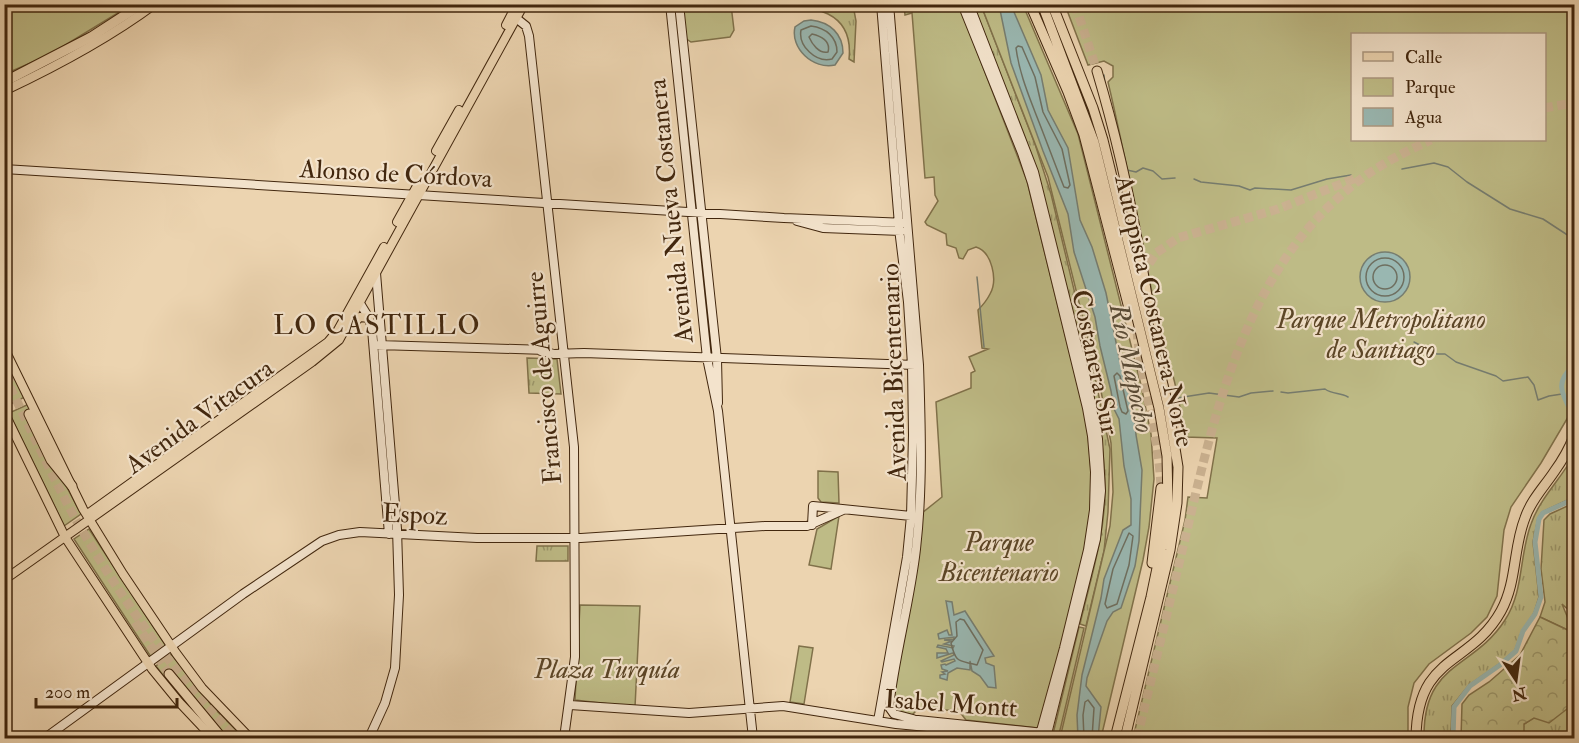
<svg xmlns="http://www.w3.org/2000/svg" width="1579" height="743" viewBox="0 0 1579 743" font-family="'IM FELL Double Pica',serif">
<defs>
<pattern id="grass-tufts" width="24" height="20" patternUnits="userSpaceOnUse" patternTransform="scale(1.5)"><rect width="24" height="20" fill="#bebb86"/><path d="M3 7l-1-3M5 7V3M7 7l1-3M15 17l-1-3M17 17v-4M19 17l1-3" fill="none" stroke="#9c986c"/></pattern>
<pattern id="forest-crowns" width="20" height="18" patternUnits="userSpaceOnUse" patternTransform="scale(1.5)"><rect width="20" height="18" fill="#bebb86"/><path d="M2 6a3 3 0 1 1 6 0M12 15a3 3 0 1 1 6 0" fill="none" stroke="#9c986c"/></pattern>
</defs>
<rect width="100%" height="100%" fill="#ecd4b0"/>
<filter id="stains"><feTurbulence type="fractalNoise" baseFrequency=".00333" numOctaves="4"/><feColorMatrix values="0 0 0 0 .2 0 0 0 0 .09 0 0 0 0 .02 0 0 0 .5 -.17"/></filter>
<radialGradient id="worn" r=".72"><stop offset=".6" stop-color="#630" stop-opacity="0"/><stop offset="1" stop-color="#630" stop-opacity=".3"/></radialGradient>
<path fill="url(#grass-tufts)" stroke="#80714a" stroke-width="1.5" d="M812,5H853L856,21L854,62L849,59C851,40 846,23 828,14C821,11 816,10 812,5Z
M972,5H981L1035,144L1051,194L1094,373L1110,449L1108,512L1104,551L1086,626L1080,624C1090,581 1105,535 1105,490C1105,412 1076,335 1053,261C1026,175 999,90 972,5Z
M527,358L557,359L561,394L529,393Z
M1574,455V497L1542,512L1538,518L1533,542L1539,597L1534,613L1522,631L1515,650L1499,664L1469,685L1452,706L1451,738H1424C1423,661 1473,670 1505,620C1524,591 1519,556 1531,524C1540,498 1561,479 1574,455Z
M1574,503V615L1562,604L1574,633L1540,617L1545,602L1541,569L1544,520L1550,514Z
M537,546H568V561H536Z
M1566,707L1574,710V738H1521L1523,725L1536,716Z"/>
<path fill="url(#forest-crowns)" stroke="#80714a" stroke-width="1.5" d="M1540,617L1574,633V712L1567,709L1549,723L1534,718L1524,724V738H1461L1462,704L1469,695L1489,682L1520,655Z"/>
<path fill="#bebb86" stroke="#80714a" stroke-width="1.5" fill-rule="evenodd" d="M5,5H131L49,55L5,74Z
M682,5H731L734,30L730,37L691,42L685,38Z
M904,5H959L1027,181L1087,423L1092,482L1091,510L1084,551L1071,612L1038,728L966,720L959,711L919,708L911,716L898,715L892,707L922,513L942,497L936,402L971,388V373L975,371L969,357L988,349L982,348L978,310C982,306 987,300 990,294C998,280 992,252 976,247L968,250L963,259L959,258L956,248L947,245L946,234L927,225L925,222L938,201L935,195L934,177L925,178L912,13L905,15Z
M981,5H1023L1078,134L1141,385L1151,434L1154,479L1149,527L1143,560L1101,738H1060L1110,526L1113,492L1111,443L1101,391L1048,177Z
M1065,5H1574V407L1541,463L1511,507L1504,530L1497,596L1487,617L1471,633L1429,664L1414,683L1408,707V738H1133L1185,520L1188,497L1207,498L1217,438L1185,437C1182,421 1180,404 1176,388C1170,362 1161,337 1156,312C1140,235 1126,158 1108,82L1113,77V66L1104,61L1088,65ZM1352,34H1544V140H1352Z
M5,356L25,397L6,406L5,403Z
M29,404L62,478L81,514L64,526L9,413Z
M818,471L838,472L839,503L821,502L818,498Z
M839,516L831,569L809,565L817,529Z
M89,529L166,646L151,657L74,539Z
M580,605L640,606L635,707L575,700Z
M1079,627L1084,628L1061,726L1058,738H1052Z
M799,646L813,648L804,704L790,702Z
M171,654L213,707L244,738H225L218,726L172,671L212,729L177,694L156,666Z"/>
<path fill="#99b7b1" stroke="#767d70" stroke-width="1.5" d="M999,5H1011L1041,75L1048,110L1068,148L1080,220L1092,247L1106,293L1120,362L1126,374L1133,403L1136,435L1142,470L1139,541L1135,566L1121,608L1113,612L1107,621L1087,678L1086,686L1101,707L1098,738H1078L1077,715L1082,675L1101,598L1104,579L1123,530L1131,525V499L1124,466L1119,419L1114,409L1111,391L1100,346L1095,317L1074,252L1068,214L1043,151L1011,63Z
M811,20C830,22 843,34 843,53L835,65C813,70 790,48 795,27L804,21Z
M1360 277a25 25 0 1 1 50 0a25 25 0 1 1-50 0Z
M946,601L952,602L954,615L965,611L994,656L985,658L986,663L994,666L996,688L988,687L980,676L972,671L970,661V670L957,668L948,673L947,680L940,678V675L945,674L942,672L948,671L942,669L941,665L945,664L946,665L955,661L954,659L942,662L941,661L954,655L953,653L937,658V653H948L946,649L937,647L938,645L953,648L954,646L944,644L952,641L944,640L954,639V637L939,639L938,634L947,630L949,635H952Z"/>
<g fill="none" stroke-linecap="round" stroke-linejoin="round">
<path stroke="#6e6f60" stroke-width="1.5" d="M811,26C826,28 837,37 837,52L832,59C816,63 798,46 801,30Z
M812,34C821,36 831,41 828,52C819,54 812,44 809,37Z
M1018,46L1022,47L1035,77L1043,112L1062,149L1070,185L1068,188L1064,187C1054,162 1045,137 1035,112C1027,91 1019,71 1016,48Z
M1366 277a19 19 0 1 1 38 0a19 19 0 1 1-38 0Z
M1373 277a12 12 0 1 1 24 0a12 12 0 1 1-24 0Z
M1117,373L1120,376L1128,411L1126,414L1122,412L1120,407L1114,376Z
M1129,533L1133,536L1129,565L1117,604L1107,608L1105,604L1113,569Z
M960,619L964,620L983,650L977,665C959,660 956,664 951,643L957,636L956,622Z
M1084,738L1083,715L1085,702L1088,700L1094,708L1092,738"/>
<path stroke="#767d70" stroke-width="1.5" d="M1104,75L1105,84
M1120,140L1126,165
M1402,169L1434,163L1448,167L1467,182L1510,209L1543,219L1569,236L1574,237
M1127,170L1136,172L1143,168L1153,171L1162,179L1175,178
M1194,179L1201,182L1239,186L1250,190L1255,188L1291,190L1327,179L1351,175
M977,277L984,347
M1414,342L1437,354H1445L1456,362L1496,376L1503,381L1528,377L1534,385L1538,400L1549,396L1562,394
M1281,392L1288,393L1325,389C1333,395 1340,392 1348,397
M1177,398L1209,393L1239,397L1251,393L1273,391
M1133,404L1141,403"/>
<path stroke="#99b7b1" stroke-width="5" d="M1571,411C1560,391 1556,381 1574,365
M1453,738L1454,707L1470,686L1500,665L1516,651L1523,631L1535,614L1541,597L1535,542L1539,519L1543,513L1574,499"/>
<path stroke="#cab190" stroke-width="9" stroke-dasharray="9 4.5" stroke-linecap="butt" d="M1075,4L1097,71
M1544,108L1574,103
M1142,275L1156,253L1178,238L1278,209L1356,178
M1137,330C1141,383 1159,434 1161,488
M4,361L16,384
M4,375C28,423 50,472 75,518C120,597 173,673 236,738
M135,622L169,674
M1137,738C1154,668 1171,597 1188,526C1216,407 1247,273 1346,191C1371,169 1402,153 1431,140"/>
<defs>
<path id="secondary" d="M670,4L707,358L718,411L753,738
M679,4L717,359L718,403
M889,4L919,365C921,426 923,488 916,549C910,602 895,654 889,707L894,714L913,719
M962,4L1022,153L1032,183L1087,408L1092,436L1095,472L1094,510L1088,550L1064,648L1039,738
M969,4L1034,172L1089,393L1098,439L1101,491L1096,539L1046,738
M516,18L526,26L529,36L574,447L575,657L564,738
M4,169L784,218L907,223
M797,221L823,228L901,231
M358,300L369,318L372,329L389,534
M378,345L546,350
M541,351L554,354L584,353L915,365
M812,525L813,506L911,516
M570,705L689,713L783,706L896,724L1042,738
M909,720H918L1044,733
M878,721L907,557L911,516L913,435L912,365L908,302L900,237L881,4
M45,738L243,594L322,541L339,535L360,532L477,538H581L765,526H807L843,510
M369,738L385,703L395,668L399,595L397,529L376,273"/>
<path id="primary" d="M506,25L517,4
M4,91C57,66 108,39 155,4
M436,151L459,110
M397,222L417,186
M353,324L360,317L369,318
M4,348L83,509L123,574L176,653L202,688L250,738
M4,412L65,537L152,669L179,702L213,738
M89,513L328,342L338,330L384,247
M4,580L312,362L339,340L524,4"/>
<path id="highway" d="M1030,4L1068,92L1084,135L1130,312
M1042,4L1094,142L1159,408L1167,456L1168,503L1162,544L1151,597L1115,738
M1052,4L1093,108L1103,140L1168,405L1178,467L1177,503L1170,550L1125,738
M1097,71C1119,145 1135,220 1147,296
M4,82L91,37L142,4
M29,414L51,460L72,486
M1152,563L1161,488
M169,674L222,738
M1416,738C1417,653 1470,667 1501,611C1517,582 1513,548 1525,518C1531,500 1544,487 1554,472C1562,461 1569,449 1574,436"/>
</defs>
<use href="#secondary" stroke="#42270e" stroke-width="10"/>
<use href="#primary" stroke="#42270e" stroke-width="10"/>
<use href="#highway" stroke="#42270e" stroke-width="11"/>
<use href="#secondary" stroke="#f3e3cc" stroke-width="8"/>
<use href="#primary" stroke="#ecd4b0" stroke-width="8"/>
<use href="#highway" stroke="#ecd4b0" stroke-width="9"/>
</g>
<g text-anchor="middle" stroke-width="4.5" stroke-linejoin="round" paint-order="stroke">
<g font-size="26" fill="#42270e" stroke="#f3e3cc">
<text transform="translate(396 173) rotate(3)" y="9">Alonso de Córdova</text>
<text transform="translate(670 211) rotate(-96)" y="9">Avenida Nueva Costanera</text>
<text transform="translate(1155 311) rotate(77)" y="9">Autopista Costanera Norte</text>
<text transform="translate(1096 362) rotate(78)" y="9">Costanera Sur</text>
<text transform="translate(893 372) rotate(-92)" y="9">Avenida Bicentenario</text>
<text transform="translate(543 378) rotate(-95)" y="9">Francisco de Aguirre</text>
<text transform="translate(199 416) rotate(-36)" y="9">Avenida Vitacura</text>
<text transform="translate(415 514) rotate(3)" y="9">Espoz</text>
<text transform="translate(951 703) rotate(4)" y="9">Isabel Montt</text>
</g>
<g font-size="26" font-style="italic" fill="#5b4526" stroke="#f3e3cc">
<text x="1381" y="328">Parque Metropolitano<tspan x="1381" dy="30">de Santiago</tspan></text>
<text x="999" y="551">Parque<tspan x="999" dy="30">Bicentenario</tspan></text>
<text x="607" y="678">Plaza Turquía</text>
</g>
<g font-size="27" letter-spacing="1.5" fill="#42270e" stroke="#f3e3cc">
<text x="377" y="334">LO CASTILLO</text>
</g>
<g font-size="27" font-style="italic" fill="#584b37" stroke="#f3e3cc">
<text transform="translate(1132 368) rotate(78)" y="9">Río Mapocho</text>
</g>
</g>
<rect width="1579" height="743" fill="none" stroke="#ecd4b0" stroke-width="24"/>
<rect x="6" y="6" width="1567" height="731" fill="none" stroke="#42270e" stroke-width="3"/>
<rect x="12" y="12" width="1555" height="719" fill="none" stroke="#42270e" stroke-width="1.5"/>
<rect x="1351" y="33" width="195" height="108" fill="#f3e3cc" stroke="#ac9880" stroke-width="1.5"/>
<rect x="1363" y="52" width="30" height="9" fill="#ecd4b0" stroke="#ac9880" stroke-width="1.5"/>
<text x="1405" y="63" font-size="18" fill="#42270e">Calle</text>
<rect x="1363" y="78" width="30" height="18" fill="#bebb86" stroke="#ac9880" stroke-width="1.5"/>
<text x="1405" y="93" font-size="18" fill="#42270e">Parque</text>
<rect x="1363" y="108" width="30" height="18" fill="#99b7b1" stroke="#ac9880" stroke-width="1.5"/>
<text x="1405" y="123" font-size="18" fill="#42270e">Agua</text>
<g transform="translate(1516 680) rotate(167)" stroke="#f3e3cc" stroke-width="4.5" paint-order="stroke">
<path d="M0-4.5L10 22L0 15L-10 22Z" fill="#42270e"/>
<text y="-9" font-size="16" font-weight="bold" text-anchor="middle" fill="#42270e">N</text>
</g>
<path d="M36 698v9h141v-9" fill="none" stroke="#42270e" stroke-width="3"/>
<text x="45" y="698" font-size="18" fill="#42270e" stroke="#f3e3cc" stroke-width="4.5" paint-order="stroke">200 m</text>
<rect width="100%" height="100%" filter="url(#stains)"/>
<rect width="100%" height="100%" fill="url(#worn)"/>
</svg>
